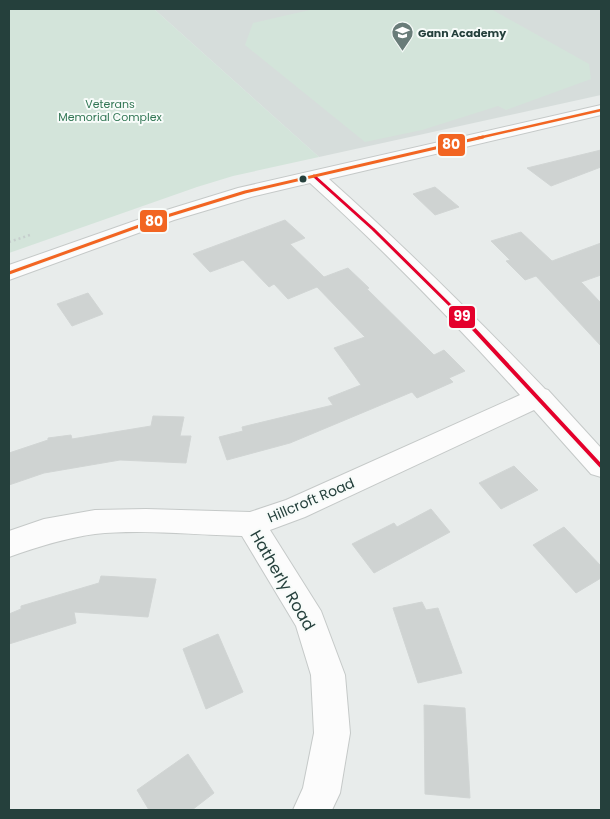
<svg xmlns="http://www.w3.org/2000/svg" width="610" height="819" viewBox="0 0 610 819" font-family="Poppins,sans-serif">
<rect width="100%" height="100%" fill="#e8eceb"/>
<path fill="#d6dddb" d="M154,9H601V95L319,157Z"/>
<path fill="#d3e4da" d="M9,9H154L319,157L233,176L197,187L9,253Z
M314,9H491L589,64L591,79L506,110L498,106L422,130L365,142L245,45L253,23Z"/>
<path fill="#cfd3d2" stroke="#d1d5d4" d="M601,150V167L551,186L527,168Z
M435,187L459,207L435,215L413,194Z
M285,220L305,238L290,244L324,277L348,268L369,288L367,289L434,355L444,350L465,371L449,378L453,382L417,398L412,392L290,443L227,460L219,437L243,431L242,427L333,405L328,398L361,385L334,348L365,337L317,287L288,299L274,284L269,287L243,260L210,272L193,254Z
M521,232L552,261L601,243V275L581,282L601,303V346L536,276L525,280L506,261L510,260L491,241Z
M88,293L103,314L72,326L57,304Z
M153,416L184,417L180,436H191L186,463L120,460L44,473L9,485V453L48,440V438L71,435L72,439L151,426Z
M514,466L538,490L501,509L479,483Z
M431,509L450,532L374,573L352,544L394,523L397,527Z
M564,527L601,566V578L576,593L533,545Z
M101,576L156,579L148,617L74,612L76,623L9,644V614L21,609V606L99,583Z
M422,602L426,610L438,608L462,673L418,683L393,608Z
M218,634L243,692L206,709L183,649Z
M424,705L465,708L470,798L425,794Z
M188,754L214,793L192,810H149L137,790Z"/>
<g fill="none" stroke-linecap="round" stroke-linejoin="round">
<defs>
<path id="minor" d="M601,105V115L329,179C404,246 475,316 545,389L548,390L601,448V477L591,474L534,410L305,517L270,530L321,611L345,675L350,733L340,793L332,810H293L303,788L314,733L311,675L296,626L242,536C194,535 142,529 95,534C65,538 37,547 9,557V531L44,519L95,510L146,509L250,512L286,500L520,395C453,321 384,250 310,183L251,197L174,220L9,280V265L160,212L238,188Z"/>
</defs>
<use href="#minor" stroke="#c5c9c8" stroke-width="2"/>
<path stroke="#c6cecd" stroke-width="2.5" stroke-dasharray="2 3" stroke-linecap="butt" d="M9,242L30,235"/>
<use href="#minor" fill="#fcfcfc" fill-rule="evenodd"/>
<defs>
<path id="bus-1-far1" d="M314,176L373,229L459,314"/>
<path id="bus-1" d="M458,312L601,466"/>
<path id="bus-2-far1" d="M478,138L601,110"/>
<path id="bus-2" d="M9,273L167,216L245,192L483,137"/>
</defs>
<use href="#bus-1-far1" stroke="#f7fbf9" stroke-width="6"/>
<use href="#bus-1" stroke="#f7fbf9" stroke-width="8"/>
<use href="#bus-2-far1" stroke="#f7fbf9" stroke-width="5"/>
<use href="#bus-2" stroke="#f7fbf9" stroke-width="6"/>
<use href="#bus-1-far1" stroke="#e4002b" stroke-width="3"/>
<use href="#bus-1" stroke="#e4002b" stroke-width="4"/>
<use href="#bus-2-far1" stroke="#f26522" stroke-width="2.5"/>
<use href="#bus-2" stroke="#f26522" stroke-width="3"/>
</g>
<defs>
<symbol id="school-pin" viewBox="-11 -11 22 30"><path d="M0 17L-7.5 6A9.5 9.5 0 1 1 7.5 6Z" fill="#697c79" stroke="#f7fbf9"/><path d="M0-5L7-2L0 1L-7-2ZM-4 1L0 2.5L4 1V4Q0 6-4 4Z" fill="#fff"/></symbol>
</defs>
<g fill-rule="evenodd">
<use href="#school-pin" x="390" y="20" width="25" height="34"/>
</g>
<circle fill="#25403c" stroke="#f7fbf9" stroke-width="2" cx="303" cy="179" r="4.5"/>
<g text-anchor="middle" stroke-width="4" stroke-linejoin="round" paint-order="stroke">
<g font-size="11" font-weight="bold" fill="#25403c" stroke="#f7fbf9" text-anchor="start">
<text x="418" y="37">Gann Academy</text>
</g>
<g font-size="11" fill="#317654" stroke="#f7fbf9">
<text x="110" y="108">Veterans<tspan x="110" dy="13">Memorial Complex</tspan></text>
</g>
<g font-size="14" fill="#25403c" stroke="#f7fbf9">
<text transform="translate(311 500) rotate(-23)" y="5">Hillcroft Road</text>
</g>
<g font-size="16" fill="#25403c" stroke="#f7fbf9">
<text transform="translate(283 580) rotate(60)" y="6">Hatherly Road</text>
</g>
</g>
<g stroke="#f7fbf9" stroke-width="2">
<rect x="437" y="133" width="29" height="24" rx="5" fill="#f26522"/>
<rect x="139" y="209" width="29" height="24" rx="5" fill="#f26522"/>
<rect x="448" y="305" width="28" height="24" rx="5" fill="#e4002b"/>
</g>
<g font-size="14" text-anchor="middle" font-weight="bold" fill="#fff">
<text x="451" y="149">80</text>
<text x="154" y="226">80</text>
<text x="462" y="321">99</text>
</g>
<rect width="610" height="819" fill="none" stroke="#25403c" stroke-width="20"/>
</svg>
